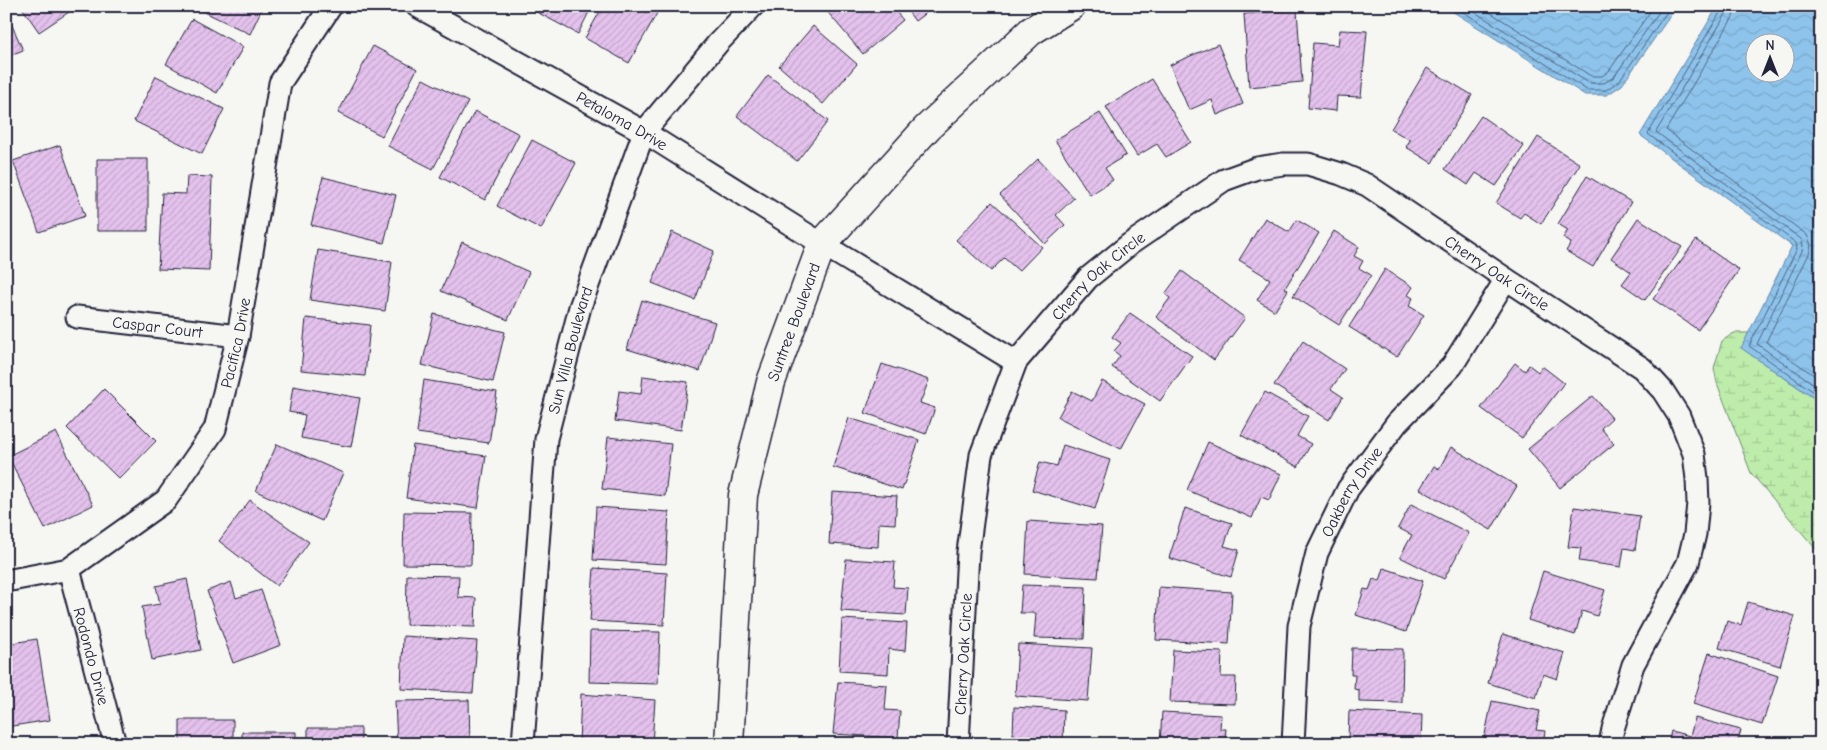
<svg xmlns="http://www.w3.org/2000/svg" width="1827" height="750" viewBox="0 0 1827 750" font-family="'Comic Neue',sans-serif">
<defs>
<pattern id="wetland-marsh" width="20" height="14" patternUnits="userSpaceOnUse" patternTransform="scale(1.25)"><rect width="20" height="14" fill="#beedab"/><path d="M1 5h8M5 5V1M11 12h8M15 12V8" fill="none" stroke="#a3cb94"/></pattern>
<pattern id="water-waves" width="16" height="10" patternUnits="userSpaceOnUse" patternTransform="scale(1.25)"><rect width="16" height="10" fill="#8ec4ec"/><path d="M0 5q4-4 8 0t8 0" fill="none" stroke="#7aa8cb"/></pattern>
<pattern id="building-hatch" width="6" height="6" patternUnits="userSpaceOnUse" patternTransform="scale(1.25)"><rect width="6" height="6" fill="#e4c2ed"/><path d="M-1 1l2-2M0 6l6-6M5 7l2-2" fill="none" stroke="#c3a6cc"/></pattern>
</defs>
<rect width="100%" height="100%" fill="#f6f6f2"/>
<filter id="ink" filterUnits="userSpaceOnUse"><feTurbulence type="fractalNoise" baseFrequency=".02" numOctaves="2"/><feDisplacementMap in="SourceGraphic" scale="10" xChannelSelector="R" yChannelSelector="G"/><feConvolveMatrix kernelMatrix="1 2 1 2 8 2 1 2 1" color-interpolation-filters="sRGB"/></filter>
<g filter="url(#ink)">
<path fill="url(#wetland-marsh)" stroke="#708873" d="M1734,333H1749L1742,348L1821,403V555L1751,473L1717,383L1714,368L1722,341Z"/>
<path fill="url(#water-waves)" stroke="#6383a5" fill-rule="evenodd" d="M1444,6H1677L1622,85L1607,95H1585Z
M1718,6H1821V403L1741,348L1792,246L1640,135ZM1754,42H1784V72H1754Z"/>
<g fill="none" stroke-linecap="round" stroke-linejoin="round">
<path stroke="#4d6382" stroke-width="1" d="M1454,6L1587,90H1606L1619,81L1671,6
M1465,6L1589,83H1604L1614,77L1663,6
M1480,6L1591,76H1602L1609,71L1654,6
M1722,6L1721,11L1648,134L1796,243L1797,249L1749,346L1821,397
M1728,6L1726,14L1656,132L1801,239L1803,245L1802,251L1757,344L1821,389
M1735,6L1733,17L1666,130L1807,235L1811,245L1809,254L1766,342L1821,380"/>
</g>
<path fill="url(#building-hatch)" stroke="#22223b" d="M21,6H74L75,8L39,32Z
M192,6H263L250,34Z
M536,6H592L578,34L533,10Z
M603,6H661L629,63L585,38Z
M827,6H891L903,20L863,54L825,9Z
M904,6H935L915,21Z
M1297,10L1302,82L1249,87L1244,14Z
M6,12L23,50L6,57Z
M192,19L243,47L217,93L166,64Z
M813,26L857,64L823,104L779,66Z
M1340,30L1367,31L1361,97L1337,96L1336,111L1308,108L1313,43L1338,45Z
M1218,44L1243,104L1217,115L1212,100L1189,110L1170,65Z
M373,46L417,69L382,136L338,113Z
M1427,68L1472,95L1432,163L1406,147L1410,140L1391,129Z
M768,75L828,121L797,161L737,116Z
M156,76L224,109L202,154L134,121Z
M423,79L468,102L433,169L388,146Z
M1152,79L1191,142L1166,157L1157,144L1137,156L1106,107Z
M475,111L519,134L485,200L440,177Z
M1100,113L1126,155L1105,168L1113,180L1090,195L1055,140Z
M1481,116L1524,146L1496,186L1476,173L1468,185L1445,169Z
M1538,137L1580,164L1541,224L1524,213L1520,218L1496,203Z
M532,140L576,163L541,229L497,206Z
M60,145L85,216L39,232L13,161Z
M97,159H148V231H97Z
M1038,159L1074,198L1056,215L1065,225L1045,244L1000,195Z
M187,176L212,177L209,271L158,269L162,193L186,194Z
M1587,176L1631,202L1593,267L1566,251L1571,243L1563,238L1568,230L1558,224Z
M323,177L396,195L384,243L311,225Z
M992,202L1042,247L1019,271L1004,258L991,271L956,240Z
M6,208L11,212L6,219Z
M1265,218L1289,232L1297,220L1319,233L1285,288L1288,290L1275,311L1257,300L1270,279L1239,260Z
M1638,218L1682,247L1645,300L1622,284L1631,272L1611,258Z
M1334,231L1359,247L1354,256L1363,261L1359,268L1371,275L1339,325L1293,296Z
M672,232L714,251L695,300L652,283Z
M1696,240L1739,270L1698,330L1653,299Z
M462,242L529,272L508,320L441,291Z
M318,250L392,262L385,311L310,300Z
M1385,269L1413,287L1408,295L1413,298L1409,306L1424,315L1397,357L1349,327Z
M1182,271L1245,318L1214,360L1156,317L1170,298L1165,294Z
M642,300L715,322L700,371L627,349Z
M1130,313L1192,356L1160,401L1112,367L1120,356L1114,351L1121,343L1112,337Z
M434,314L505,332L493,382L422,365Z
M306,318L370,325L365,376L301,370Z
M1303,341L1345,369L1331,389L1343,397L1329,420L1274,385Z
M1515,363L1525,371L1529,365L1538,372L1542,366L1564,383L1522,438L1481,408Z
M882,364L929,380L920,403L935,408L926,434L865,413Z
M643,376L688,382L681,430L615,421L619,391L641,394Z
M424,380L497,392L489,443L417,433Z
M1102,381L1145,404L1121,449L1058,417L1072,391L1092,401Z
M293,386L360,398L351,447L301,438L305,415L289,412Z
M104,389L156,441L119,479L67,428Z
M1265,392L1308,416L1297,436L1311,444L1298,467L1241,435Z
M1593,396L1612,418L1601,428L1614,444L1560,488L1528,449Z
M849,418L919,440L902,490L833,467Z
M56,432L93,505L45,529L8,456Z
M608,437L671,444L665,496L602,489Z
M1208,442L1281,474L1269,500L1261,497L1252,518L1187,490Z
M277,444L343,473L322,521L256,491Z
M413,445L486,456L478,508L406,498Z
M1063,445L1110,460L1095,509L1032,490L1040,462L1057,466Z
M1451,447L1517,486L1491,530L1420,489L1434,466L1439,469Z
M832,492L897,496L895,524L879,523L878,547L829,544Z
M250,500L309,542L277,586L219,541Z
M1411,504L1469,533L1444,579L1400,557L1412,535L1398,528Z
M596,507L669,512L666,564L593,560Z
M1574,507L1640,516L1635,550L1624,548L1621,567L1579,561L1581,548L1568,547Z
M1185,508L1232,523L1224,546L1239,550L1231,577L1169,558Z
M404,512L472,513L471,565L403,564Z
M1028,521L1102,526L1098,578L1025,574Z
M846,559L895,562L893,587L908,588L906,615L841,611Z
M594,568L667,573L664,625L590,621Z
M1384,568L1423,581L1406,632L1356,615L1364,589L1369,590L1373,579L1380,581Z
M1543,571L1605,590L1597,616L1582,611L1575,635L1528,620Z
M407,575L459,576L458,597L476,598L475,627L406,625Z
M187,579L201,650L152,660L142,607L160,604L156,586Z
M231,582L236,598L261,590L281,645L233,663L207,591Z
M1022,585L1086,587L1084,639L1034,638L1036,613H1020Z
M1159,587L1232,592L1229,644L1156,640Z
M1748,602L1795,616L1780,666L1719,648L1727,621L1741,625Z
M842,619L907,623L905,651L889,649L888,674L839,671Z
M590,631L660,632L658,684L589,682Z
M1503,634L1565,653L1557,679L1543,674L1536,698L1488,683Z
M403,636L477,641L473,693L401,689Z
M37,639L50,720L6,727V644Z
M1018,644L1092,648L1088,701L1015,696Z
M1352,648L1403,649L1402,703L1359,702V690L1354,689L1355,675H1351Z
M1173,650L1222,652L1221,677H1236L1235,704L1170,702Z
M1709,653L1778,676L1762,725L1693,704Z
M838,682L887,685L885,710L900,711L898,738L833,734Z
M581,694L655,700L652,744H579Z
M469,700L470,744H397L395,701Z
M1492,701L1540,711L1536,730L1545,731L1544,737L1553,739L1552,744H1483Z
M1014,707L1064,710L1063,744H1016V735H1013Z
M1349,711L1422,715L1421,744H1356V740H1348Z
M1162,712L1221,715L1220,729H1226L1225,739L1235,740V744H1160Z
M1695,718L1741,730L1737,744H1668L1671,731L1690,736Z
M180,720H233V744H180Z
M308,728H361V744H308Z
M242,732H296V744H242Z"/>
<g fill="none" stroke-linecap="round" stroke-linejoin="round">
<defs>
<g id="street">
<path id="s1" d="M417,6L644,132L822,244L1016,362"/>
<path id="s2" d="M77,317L238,336"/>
<path id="s3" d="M69,569L115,744"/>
<path id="s4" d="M6,581L69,569L166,500L215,429L238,336L280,83L331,6"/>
<path id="s5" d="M523,744L546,439L580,307L644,132L718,43L753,6"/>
<path id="s6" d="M958,744L968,552L981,455L1016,362L1088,278L1130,244L1224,180L1257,168L1283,164H1308L1341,174L1367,185L1506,279L1642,368L1663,391L1679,416L1694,454L1697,479L1698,503L1695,534L1688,563L1633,665L1613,729L1610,744"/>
<path id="s7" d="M1293,744L1299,626L1317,553L1348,489L1397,423L1452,366L1506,279"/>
</g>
<g id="secondary">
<path id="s8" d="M729,744L743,495L771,382L822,244L927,128L1031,31L1071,6"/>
</g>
</defs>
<use href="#street" stroke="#22223b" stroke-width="25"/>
<use href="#secondary" stroke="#22223b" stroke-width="31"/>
<use href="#street" stroke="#f6f6f2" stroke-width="21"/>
<use href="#secondary" stroke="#f6f6f2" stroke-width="28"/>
</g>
</g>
<g text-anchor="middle" stroke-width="4" stroke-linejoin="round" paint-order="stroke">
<g font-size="16" fill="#22223b" stroke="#f6f6f2">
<text dy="6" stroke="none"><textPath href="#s1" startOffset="235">Petaloma Drive</textPath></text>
<text dy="6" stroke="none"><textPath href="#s6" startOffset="974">Cherry Oak Circle</textPath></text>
<text dy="6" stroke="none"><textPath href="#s6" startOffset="509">Cherry Oak Circle</textPath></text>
<text dy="6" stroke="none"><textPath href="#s8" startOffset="430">Suntree Boulevard</textPath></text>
<text dy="6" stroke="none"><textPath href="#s2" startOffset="81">Caspar Court</textPath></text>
<text dy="6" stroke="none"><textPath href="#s4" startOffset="358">Pacifica Drive</textPath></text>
<text dy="6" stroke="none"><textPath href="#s5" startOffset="398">Sun Villa Boulevard</textPath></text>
<text dy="6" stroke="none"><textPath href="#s7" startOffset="264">Oakberry Drive</textPath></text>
<text dy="6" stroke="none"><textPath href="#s6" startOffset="90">Cherry Oak Circle</textPath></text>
<text dy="6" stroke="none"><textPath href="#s3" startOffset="90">Rodondo Drive</textPath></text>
</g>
</g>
<rect width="1827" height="750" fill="none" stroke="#f6f6f2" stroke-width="25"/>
<rect x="12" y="12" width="1802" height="725" fill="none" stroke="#22223b" stroke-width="2" filter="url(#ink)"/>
<g transform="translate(1770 58)"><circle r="24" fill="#f6f6f2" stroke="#a1a1a9"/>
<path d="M0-4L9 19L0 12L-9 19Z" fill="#22223b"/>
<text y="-8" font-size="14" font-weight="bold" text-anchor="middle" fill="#22223b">N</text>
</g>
</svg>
